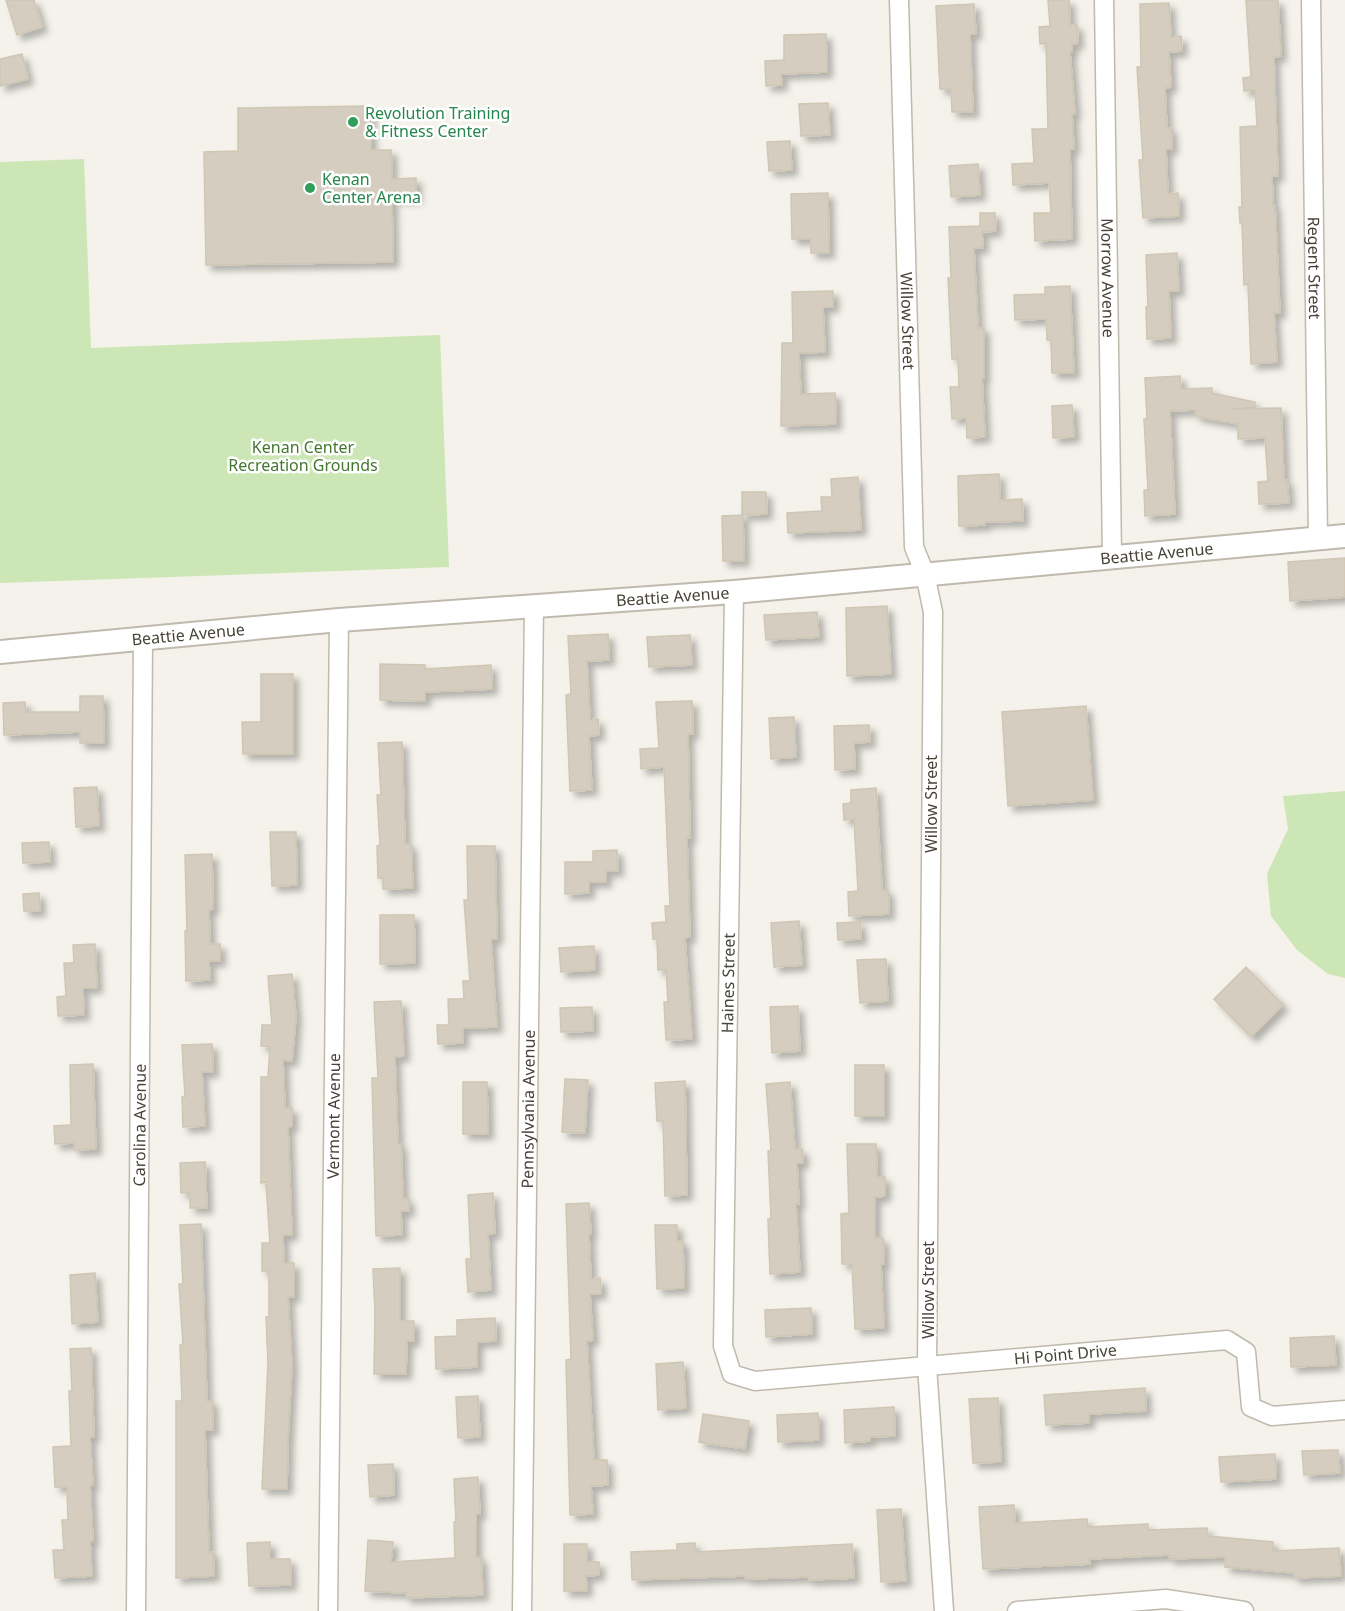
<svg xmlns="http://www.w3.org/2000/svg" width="1345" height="1611" viewBox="0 0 1345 1611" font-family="'Noto Sans',sans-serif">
<defs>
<filter id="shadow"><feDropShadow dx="5.5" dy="5.5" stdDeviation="3" flood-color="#0004"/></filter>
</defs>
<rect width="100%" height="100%" fill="#f4f2ea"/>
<path fill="#cce6b5" d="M84,159L91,348L440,335L449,567L0,583V162Z
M1345,791V978L1328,974L1297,950L1271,916L1267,874L1288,829L1283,796Z"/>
<path fill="#d5cec0" stroke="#cfc6b3" stroke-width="1.5" filter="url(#shadow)" d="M6,0H34L42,27L17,35Z
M1048,0H1069L1070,25H1077L1078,43L1072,44V52H1070L1075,114H1072L1074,149H1070L1072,239L1035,241L1034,213H1051L1049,183L1013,185L1012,164L1034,163L1032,129H1048L1046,43L1040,44L1039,27L1050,26Z
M1246,0H1278L1281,56L1274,57L1278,176H1272L1273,205H1275L1280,313H1274L1277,362L1251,364L1248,284L1244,285L1242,223H1240L1239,207H1242L1240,127L1257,126L1255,90L1244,91L1243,78L1251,77Z
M1169,3L1171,37L1181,36L1182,51L1169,52L1171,87L1165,88L1167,128H1171L1172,149H1166L1168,194L1178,193L1179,216L1143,218L1139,160H1143L1137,67H1141L1140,4Z
M974,4L976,34H970L973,112H952L951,89H940L936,6Z
M826,34L827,72L781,74L782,85L766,86L765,61L784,60V35Z
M22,54L28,79L0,86V59Z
M828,103L830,135L801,136L799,104Z
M370,106L371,150H391L392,179L416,178V198H392L393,262L206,265L204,152L238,151V108Z
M790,141L792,170L769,171L767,142Z
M978,164L980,195L951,197L949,166Z
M828,193L829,253H811V239H792L791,194Z
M980,213H995L996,231L982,232L983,248H974L978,328H984V378H982L985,437L967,438L966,418L952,419L950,387H959L958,359H952L948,278H951L949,227L980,226Z
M1177,253L1179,291H1169L1171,338L1147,339L1146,307H1148L1146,255Z
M1070,286L1074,373H1052L1051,340H1047L1046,319L1015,320L1014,295L1045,294V287Z
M833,291V307H823L825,352L799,353L801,394L835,393L836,424L781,426L782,343H793L792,292Z
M1180,376L1181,389L1212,388V393L1255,402V407L1232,409L1281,408L1284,481L1287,480L1289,503L1259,504L1258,482L1268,481L1265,438L1238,439V424L1195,416L1196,410L1170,411L1175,514L1145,516L1144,490H1148L1144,419H1147L1145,378Z
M1072,405L1074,437L1053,438L1052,406Z
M999,474L1000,500L1022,499L1023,521L985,522V525L959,526L958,476Z
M858,477L861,530L788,533L787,513L822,511L821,497H832L831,479Z
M742,492H766L767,514L742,515Z
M743,515L744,561H723L722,516Z
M1345,558V597L1290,601L1288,562Z
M887,606L891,674L847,676L846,608Z
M817,612L819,637L766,640L764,615Z
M608,634L609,660L587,661L590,720L598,719L599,735L589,736L592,790L570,791L566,695L571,694L568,636Z
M690,635L692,665L649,667L647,637Z
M380,664L425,665V669L491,665L492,689L425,692V701L380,700Z
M261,674H293V754H243L242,722H261Z
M80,696H103L104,743H80V732L4,735L3,703L25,702L26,712H80Z
M692,701L693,734H688L690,838H687L690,937L685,938L692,1039L666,1040L664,1002H668L666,970H658L657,939H653L652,923L666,922L665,906H670L664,767L641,769L640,749L659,748L656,702Z
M1086,706L1093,800L1008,806L1002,712Z
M794,717L796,757L771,759L769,718Z
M869,725L870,742L854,743L855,769L835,770L834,726Z
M402,742L405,844H411L413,888L383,889V878H378L377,846L380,845L377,795H381L378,743Z
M97,787L99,826L76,827L74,788Z
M876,788L882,890H888L889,914L849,916L848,892L858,891L854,819L844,820L843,804L851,803V790Z
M270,832H296L297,885L272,886Z
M49,842L50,862L23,863L22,843Z
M467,846H495L497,939H491L497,1027L463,1028V1043L438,1044L437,1025H449L448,999H464L463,981H470L464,900H468Z
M617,850L618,871H606V882H589V893L565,894V862H593V851Z
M212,854L213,909L209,910L210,944H220V961H209L210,980L186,981L185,931H187L185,855Z
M39,893L40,911H24L23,894Z
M380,915H414L415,963L380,964Z
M799,921L802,965L774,967L771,923Z
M860,922L861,939L838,940L837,923Z
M95,944L97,988H83L84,1015L58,1016L57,997L66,996L64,963H74L73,945Z
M594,946L595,970L561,972L559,948Z
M886,959L888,1001L860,1003L857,960Z
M1246,967L1283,1005L1251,1037L1214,999Z
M292,974L296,1017L292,1061L283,1060L285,1108H292V1126L288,1127L292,1235H283L284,1263H294V1297H288L292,1367L288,1438L287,1489H262L268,1363L266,1317H269V1271H262V1243H270L266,1182L261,1183V1077H268L270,1047L261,1046L262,1025H272L268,976Z
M401,1001L404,1056L395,1057L398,1144H401L403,1198H408L409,1211H401L402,1235L376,1236L372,1078H378L374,1002Z
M798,1006L800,1051L772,1053L770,1007Z
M592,1007L593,1031L561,1032L560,1008Z
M212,1044L213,1072H202L205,1126L183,1127L182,1097H185L182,1045Z
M93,1064L96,1149L74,1150V1143L55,1144L54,1126L71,1125L70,1065Z
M855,1065H884V1116H855Z
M565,1079L588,1080L585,1133L562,1132Z
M685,1081L687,1195L665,1196L663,1121H657L655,1083Z
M463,1082H487L488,1134H463Z
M790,1082L795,1149H802L803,1163H797L799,1204H796L800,1272L770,1274L768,1219H771L768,1151L771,1150L766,1084Z
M847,1144H876L877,1177H885V1196L875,1197V1238H883L884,1264H881L884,1328L855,1329L852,1264H842L841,1214L849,1213Z
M205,1162L207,1208H190V1192L181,1193L180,1163Z
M493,1193L495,1233L488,1234L491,1290L468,1292L466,1259H471L468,1195Z
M589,1203L591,1234H589L591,1279L600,1278L601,1294H590L593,1340L587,1341L594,1460H607L608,1485L591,1486L593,1514L570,1515L566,1360L571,1359L566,1204Z
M201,1224L207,1401H212L213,1430H205L209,1552H213L214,1576L176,1578V1401H182L180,1345L183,1344L179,1284H183L180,1225Z
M655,1225H677V1241H683L684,1288L657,1289Z
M400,1268V1321H414V1341H407L406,1374H374L375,1312L373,1269Z
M95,1273L98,1322L72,1324L70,1275Z
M811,1308L812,1334L766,1337L765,1310Z
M495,1318L496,1341L477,1342V1367L436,1369L435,1337L457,1336V1320Z
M1334,1336L1336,1365L1291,1367L1290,1338Z
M91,1348L94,1437H90L93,1485H90L93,1541H90L92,1576L55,1578L53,1550H64L62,1520H68L67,1487H55L53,1447L71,1446L69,1391H72L70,1349Z
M683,1362L686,1408L658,1410L656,1364Z
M1145,1388L1146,1411L1089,1414V1423L1046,1425L1044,1395Z
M478,1396L480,1437L458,1438L456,1397Z
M998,1398L1001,1462L973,1463L969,1399Z
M894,1407L895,1436L870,1437V1441L845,1443L844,1410Z
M818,1413L819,1440L778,1442L777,1415Z
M703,1414L749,1421L745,1449L699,1442Z
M1338,1450L1340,1473L1304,1475L1302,1451Z
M1275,1454L1276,1479L1221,1482L1219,1457Z
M393,1464L394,1495L370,1497L368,1465Z
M478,1477L480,1514H476V1557H481L483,1595L406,1598V1593L365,1591L368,1540L393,1542L391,1562L455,1558L454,1522H456L454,1479Z
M1014,1505L1015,1523L1087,1519L1088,1527L1148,1524V1530L1207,1528L1208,1536L1273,1542V1551L1339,1548L1341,1576L1294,1578V1573L1225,1567V1557L1170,1559L1169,1555L1089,1559L1090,1564L983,1569L979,1507Z
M901,1509L906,1581L881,1582L877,1510Z
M270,1542V1559H290L291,1585L249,1586L247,1543Z
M695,1543V1552L852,1544L854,1578L809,1580L808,1577L746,1579L745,1576L632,1580L631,1552L677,1550V1544Z
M564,1544H587V1562H599V1575L586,1576L587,1591H564Z"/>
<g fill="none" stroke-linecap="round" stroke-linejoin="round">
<defs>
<g id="minor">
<path id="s1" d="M899,0L914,547L925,574L933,612L927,1366L944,1611"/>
<path id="s2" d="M1104,0L1112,556"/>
<path id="s3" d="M1311,0L1318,538"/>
<path id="s4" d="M734,592L723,1346L732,1374L755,1381L1227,1340L1246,1352L1251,1407L1272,1416L1345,1410"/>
<path id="s5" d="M136,1611L143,638"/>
<path id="s6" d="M328,1611L339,620"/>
<path id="s7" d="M522,1611L534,606"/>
<path d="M1017,1611L1166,1599L1244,1611"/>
</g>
<g id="tertiary">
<path id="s8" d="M0,652L339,620L734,592L1345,536"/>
</g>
</defs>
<use href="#minor" stroke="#bfbaad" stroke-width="21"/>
<use href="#tertiary" stroke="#bfbaad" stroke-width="26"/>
<use href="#minor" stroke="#fff" stroke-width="18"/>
<use href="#tertiary" stroke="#fff" stroke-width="22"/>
</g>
<g fill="#2e9e5b" stroke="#fff" stroke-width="2">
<circle cx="353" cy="122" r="6"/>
<circle cx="310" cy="188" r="6"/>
</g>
<g text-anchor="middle" stroke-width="5" stroke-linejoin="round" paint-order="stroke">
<g font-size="16" fill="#27864d" stroke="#fff" text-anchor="start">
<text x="365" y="119">Revolution Training<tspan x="365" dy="18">&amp; Fitness Center</tspan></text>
<text x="322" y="185">Kenan<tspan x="322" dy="18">Center Arena</tspan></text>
</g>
<g font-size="16" fill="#474338" stroke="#fff">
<text dy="6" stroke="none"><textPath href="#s3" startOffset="268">Regent Street</textPath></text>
<text dy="6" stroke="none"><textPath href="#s2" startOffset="278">Morrow Avenue</textPath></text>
<text dy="6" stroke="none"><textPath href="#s1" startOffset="321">Willow Street</textPath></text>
<text dy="6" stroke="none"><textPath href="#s8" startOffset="1161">Beattie Avenue</textPath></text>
<text dy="6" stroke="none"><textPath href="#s8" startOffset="675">Beattie Avenue</textPath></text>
<text dy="6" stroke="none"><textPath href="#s8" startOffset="189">Beattie Avenue</textPath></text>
<text transform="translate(931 804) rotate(-90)" y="6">Willow Street</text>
<text transform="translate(728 983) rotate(-89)" y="6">Haines Street</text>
<text dy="6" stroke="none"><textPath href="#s7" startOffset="502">Pennsylvania Avenue</textPath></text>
<text dy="6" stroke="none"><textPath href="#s6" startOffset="495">Vermont Avenue</textPath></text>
<text dy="6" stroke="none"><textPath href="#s5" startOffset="486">Carolina Avenue</textPath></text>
<text transform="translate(928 1290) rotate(-90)" y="6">Willow Street</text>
<text dy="6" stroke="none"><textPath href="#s4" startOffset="1119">Hi Point Drive</textPath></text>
</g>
<g font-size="16" fill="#44762e" stroke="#fff">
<text x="303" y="453">Kenan Center<tspan x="303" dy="18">Recreation Grounds</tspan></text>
</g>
</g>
</svg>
